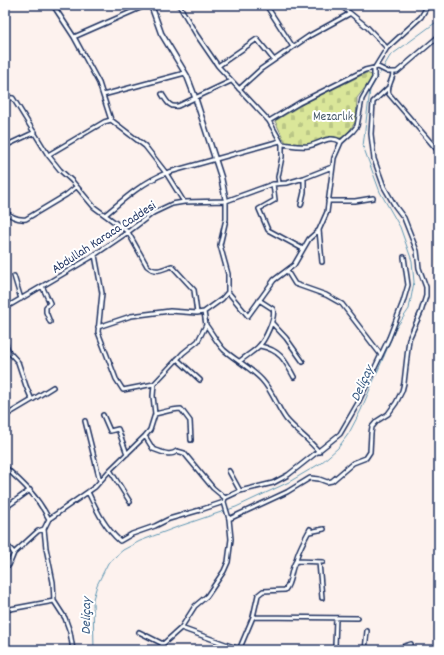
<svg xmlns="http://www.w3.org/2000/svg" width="444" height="655" viewBox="0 0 444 655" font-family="Dekko,sans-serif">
<defs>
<pattern id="cemetery-stones" width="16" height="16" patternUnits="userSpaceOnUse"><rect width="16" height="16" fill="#dae699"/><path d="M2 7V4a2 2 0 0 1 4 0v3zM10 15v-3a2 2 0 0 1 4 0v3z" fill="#bac686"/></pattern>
</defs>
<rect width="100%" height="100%" fill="#fdf2ee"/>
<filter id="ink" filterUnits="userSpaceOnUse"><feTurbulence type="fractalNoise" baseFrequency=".025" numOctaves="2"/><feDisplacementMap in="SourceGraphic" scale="8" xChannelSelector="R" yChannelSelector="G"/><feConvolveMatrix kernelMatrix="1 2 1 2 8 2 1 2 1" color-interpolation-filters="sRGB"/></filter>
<g filter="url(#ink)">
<path fill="url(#cemetery-stones)" stroke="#7a8a7c" d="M366,73L372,75L370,81L357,98L356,121L345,137L336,139L326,137L308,145H290L285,142L275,121L303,104Z"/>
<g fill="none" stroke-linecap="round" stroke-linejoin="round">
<path stroke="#5f97b3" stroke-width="1" d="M94,650L93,599L97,585L108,563L123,550L140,541L180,526L236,507L289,482L321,463L338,448L349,433L361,410L396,328L409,309L414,282L412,261L400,227L380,192L363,146L370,90L390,56L439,20"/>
<defs>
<path id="street" d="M53,5L74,37L99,83L111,120L145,146L166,173L184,202
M179,5L196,34L218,66L269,121L282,144V157L278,177L279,183
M266,5L293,47
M340,5L367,27L387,48
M74,37L147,5
M218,66L257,39L274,60
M393,73C393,81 386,86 389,94L439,152
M239,89L261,69L309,36L349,14
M162,94C166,100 169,108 178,106L231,81
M103,95L185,73
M5,97L13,98L48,155L60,170L72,181L94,207L128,232L147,266C157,274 161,269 172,266L194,290L197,313
M269,121L299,103L365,70L378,67L388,72H397L439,36
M282,144C291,145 299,147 308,146C320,144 330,134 341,142
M5,146L35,132
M48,155L104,122L111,120
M273,184L275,200L259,209L268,230L303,249
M328,201H355L373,198
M301,205L304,192V178
M5,211C11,217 17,220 26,219L66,195L76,187
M105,215C124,199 143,182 166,173L280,141
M319,230L322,262
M95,255L102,293L98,332L116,379L123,390L154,384
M287,271L295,284L326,295L342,304L381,355
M14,276L21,299
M42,286L50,303L46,307V312L50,322
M228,292L248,316L274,280L294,265L309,239L319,230L327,212L334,158L341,142L353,131L357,126L362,99L374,78V69L387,48L421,17L428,5
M5,308L90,258L128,232L153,213L172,204L184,202L226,201L273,184L287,183L304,178L332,167
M272,323L286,338L303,362
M206,325C212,333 217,343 224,350C235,360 251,368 262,380C273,392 277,407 286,419C296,431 309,439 319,452
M98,327L131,316L170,311L197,313L204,312L222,299L228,292V274L220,245L226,219V201
M5,342L9,352L18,362L26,386L32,400L5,416
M260,346C280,350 285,360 294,377
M177,359L200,380
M240,361C246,356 253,352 258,347C265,341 276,317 273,309L259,300
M32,400L53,387
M155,414C165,412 172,409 181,409L190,421L191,440
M103,415L110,431L118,429L127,454
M85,421L100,481
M145,436L153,449C162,452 170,457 177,451L184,453L213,488L225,498L224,502L229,519L231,539L228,562L224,571L207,596L195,606L181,628L163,644L159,650
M5,467C24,484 37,496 49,519
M110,470L130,502
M229,471L240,491
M88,492C97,511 105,528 120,541L132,534L155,526L169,519L200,510L224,502
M225,498L240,491L273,483L288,475L340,434L358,403L389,338L403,302L408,285L404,257
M5,508L30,490
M229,519L287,492L310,478L319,479L327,482L332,481L353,463L366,458L370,452L371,433L372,427L377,421L388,414L396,403L402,391L404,383L409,339L421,312L426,296V287L419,268L417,251L404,218L395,206L384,187L374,159L371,134L373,102L388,88
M44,529L46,548L53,582L54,601L65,618L70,632L73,650
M310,529C306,537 297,552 296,561L323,562
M309,532L324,529
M5,543L14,553
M319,562L322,598
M9,565L14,553L38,531L44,529L49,519L95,487L110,470L145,436L150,430L155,414L153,396L154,384L183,353L198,341L206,325L204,312
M5,610L54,601
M253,617L358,618
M181,628L239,649
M139,632L163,644
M335,646L336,618
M239,650L253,617L258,595L263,591L285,590C292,582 290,569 296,561
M365,650L367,631
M392,650L411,644"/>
<path id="secondary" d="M151,5L161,33L187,76L195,97L221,177L226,201"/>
</defs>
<use href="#street" stroke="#1b2f5e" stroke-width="6"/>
<use href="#secondary" stroke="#1b2f5e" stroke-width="7"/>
<use href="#street" stroke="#fff" stroke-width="3"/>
<use href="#secondary" stroke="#fff" stroke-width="4"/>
</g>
</g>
<g text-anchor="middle" stroke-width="4" stroke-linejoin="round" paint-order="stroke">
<g font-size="13" fill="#4b5d6d" stroke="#fff">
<text x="333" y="120">Mezarlık</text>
</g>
<g font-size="13" fill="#1b2f5e" stroke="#fff">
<text transform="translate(103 236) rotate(-33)" y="5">Abdullah Karaca Caddesi</text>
</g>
<g font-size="14" font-style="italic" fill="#385a82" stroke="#fff">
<text transform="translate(361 383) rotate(-66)" y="5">Deliçay</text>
<text transform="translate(85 616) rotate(-89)" y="5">Deliçay</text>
</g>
</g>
<rect width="444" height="655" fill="none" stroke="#fff" stroke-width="20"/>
<rect x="10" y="10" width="424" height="635" fill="none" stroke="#1b2f5e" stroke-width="1.5" filter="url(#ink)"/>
</svg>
